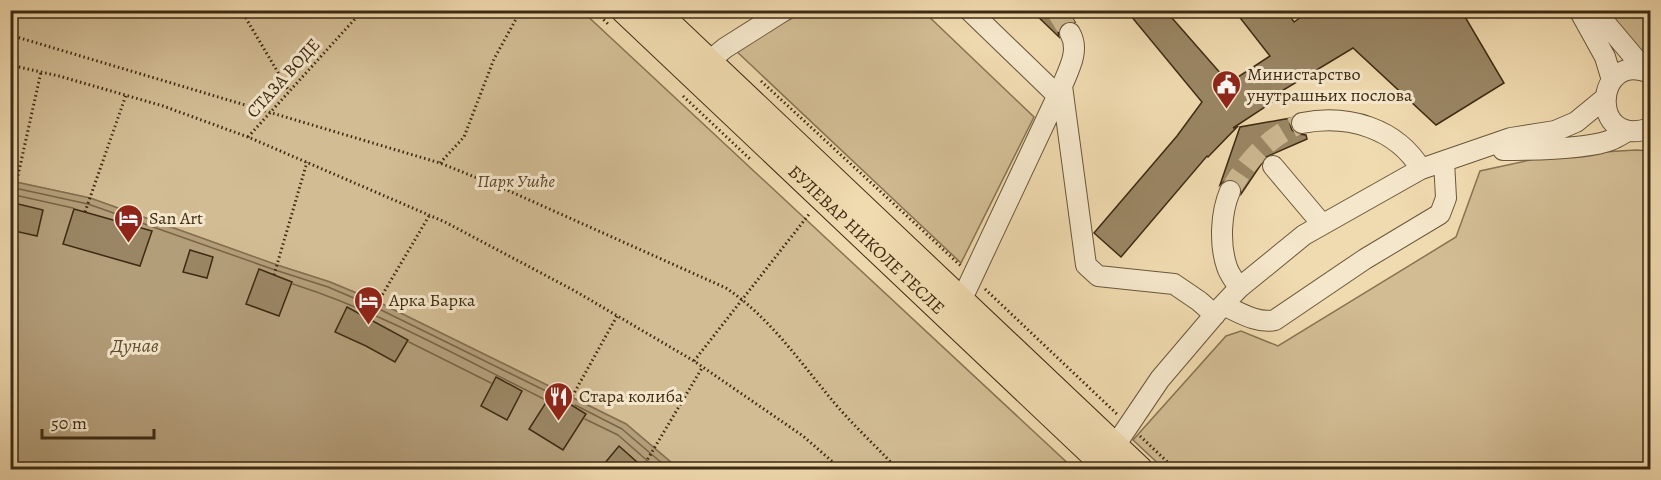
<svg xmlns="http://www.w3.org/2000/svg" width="1661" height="480" viewBox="0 0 1661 480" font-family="Alegreya,serif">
<rect width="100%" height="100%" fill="#f0daaf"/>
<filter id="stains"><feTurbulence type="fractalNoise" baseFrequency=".00333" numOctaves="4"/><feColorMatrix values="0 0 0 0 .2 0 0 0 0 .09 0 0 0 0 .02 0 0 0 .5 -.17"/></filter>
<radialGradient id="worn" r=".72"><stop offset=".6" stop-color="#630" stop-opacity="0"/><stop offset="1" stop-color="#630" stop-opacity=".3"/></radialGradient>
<path fill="#d2bc94" stroke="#887453" stroke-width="1.5" d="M11,11H582L1074,469H679L626,424L378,302L330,282L277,265L90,198L11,181Z
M806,11H923L1034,117L961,263L733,48Z
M1599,11H1650V60Z
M1636,150L1650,151V469H1164L1133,440L1226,336L1241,331L1278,346L1456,237L1480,171L1553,155Z"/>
<path fill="#b39e7a" stroke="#847050" stroke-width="1.5" d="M11,181L90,198L277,265L330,282L378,302L626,424L679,469L11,470Z"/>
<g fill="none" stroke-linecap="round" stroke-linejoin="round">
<path stroke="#786446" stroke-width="1.5" d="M10,187L88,204L275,270L328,287L375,307L550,393
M10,194L73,208
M293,284C381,312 463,359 546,400
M409,342L491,383
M575,405L622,429L670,470
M585,419L618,435L658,470"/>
</g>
<path fill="#9a8664" stroke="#3d2b12" stroke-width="1.5" d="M1031,10H1067L1075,22H1066L1061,25L1058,31L1059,37Z
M1126,10H1165L1229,83L1270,56L1234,10H1286L1294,22L1311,10H1461L1504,83L1436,125L1353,48L1275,95L1277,99L1233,128L1237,127L1208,157L1207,156L1121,257L1094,233L1177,136L1202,102Z
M1291,118L1290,124L1292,130L1298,134L1306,135L1307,139L1266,157L1241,194L1240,184L1235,180L1227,179L1220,185L1240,127Z
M10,202L43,210L37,236L10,230Z
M74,209L152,231L140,266L63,244Z
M190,250L213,257L207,278L183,272Z
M259,269L292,282L279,316L246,304Z
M347,307L408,340L395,362L366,346L335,332Z
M496,377L522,391L507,420L481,406Z
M552,393L586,414L563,450L529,429Z
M619,446L646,470H599Z"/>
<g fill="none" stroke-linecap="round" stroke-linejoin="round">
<path stroke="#ccb790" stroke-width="20" stroke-dasharray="20 10" stroke-linecap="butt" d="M1056,10L1070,33
M1230,191C1247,160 1269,136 1302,123"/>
<defs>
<path id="minor" d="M969,10L1058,96
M1579,10L1605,57L1612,80
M1592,10L1607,25L1645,70
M698,70L725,48L785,10
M1650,73C1594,49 1588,150 1650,128
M1062,86L1086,265L1098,276L1174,284L1199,301L1215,315
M1302,123C1348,114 1396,128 1421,169
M1503,150C1528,150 1589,149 1611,140C1617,138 1622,134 1628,131
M1273,166L1322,224
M1230,191C1221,212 1219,244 1227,267C1229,274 1235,281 1239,288
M1223,305C1239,312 1257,324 1275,320L1365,259L1440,214L1446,198L1444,161
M953,309L961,301L1062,86C1069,69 1080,50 1070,33
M1108,456L1160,379L1223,305L1239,288L1304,235L1421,169L1511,138L1555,131L1576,122L1604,99"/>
<g id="major">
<path id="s1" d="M624,10L1110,470"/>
<path d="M654,10L1140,470"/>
</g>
</defs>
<use href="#minor" stroke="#6a5739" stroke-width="22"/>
<use href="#major" stroke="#3d2b12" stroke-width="28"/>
<path stroke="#3d2b12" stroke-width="3" stroke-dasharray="1.5 3" stroke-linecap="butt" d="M241,10L289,91
M594,10L609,25
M10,35L440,163L507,190L726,288C771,318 802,365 837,406C856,428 878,448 898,470
M10,65L59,76L163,106L248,137L445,222L575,291L694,361L803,436L842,470
M761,81L961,266
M683,96L750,159
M248,137L363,10
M440,163L464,137L494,59L521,10
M12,202L41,72
M85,212L126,95
M274,275L307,162
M985,289L1118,415
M366,316L378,302L429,216
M694,361L810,213
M568,404L617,316
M1140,436L1176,470
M643,467L702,368"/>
<use href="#minor" stroke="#f5e7cb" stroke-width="20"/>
<use href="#major" stroke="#f0daaf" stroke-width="26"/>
</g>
<defs>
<symbol id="civic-pin" viewBox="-11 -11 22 30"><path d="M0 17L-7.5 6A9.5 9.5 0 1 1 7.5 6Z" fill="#8f2418" stroke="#f5e7cb"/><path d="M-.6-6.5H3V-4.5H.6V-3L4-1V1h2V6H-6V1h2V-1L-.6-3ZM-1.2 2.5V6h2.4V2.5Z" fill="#fff"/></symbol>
<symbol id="hotel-pin" viewBox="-11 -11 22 30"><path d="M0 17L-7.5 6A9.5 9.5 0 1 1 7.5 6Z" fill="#8f2418" stroke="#f5e7cb"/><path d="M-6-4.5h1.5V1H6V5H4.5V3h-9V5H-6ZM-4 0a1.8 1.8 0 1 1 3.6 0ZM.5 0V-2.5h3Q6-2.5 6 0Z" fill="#fff"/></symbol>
<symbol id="restaurant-pin" viewBox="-11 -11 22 30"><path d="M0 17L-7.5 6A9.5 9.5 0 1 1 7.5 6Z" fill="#8f2418" stroke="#f5e7cb"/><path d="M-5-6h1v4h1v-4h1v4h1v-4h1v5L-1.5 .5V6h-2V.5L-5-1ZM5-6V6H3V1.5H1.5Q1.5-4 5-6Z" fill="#fff"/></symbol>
</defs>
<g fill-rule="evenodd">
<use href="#civic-pin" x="1210" y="68" width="33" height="45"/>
<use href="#hotel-pin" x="112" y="202" width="33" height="45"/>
<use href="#hotel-pin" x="352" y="284" width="33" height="45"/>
<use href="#restaurant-pin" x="542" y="380" width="33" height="45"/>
</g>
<g text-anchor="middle" stroke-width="6" stroke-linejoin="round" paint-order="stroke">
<g font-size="18" fill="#3d2b12" stroke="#f5e7cb" text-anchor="start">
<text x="1247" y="80">Министарство<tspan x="1247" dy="21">унутрашњих послова</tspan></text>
<text x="149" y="224">San Art</text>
<text x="389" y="306">Арка Барка</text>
<text x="579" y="402">Стара колиба</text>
</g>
<g font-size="18" fill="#3d2b12" stroke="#f5e7cb">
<text transform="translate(283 78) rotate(-48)" y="6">СТАЗА ВОДЕ</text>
<text dy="6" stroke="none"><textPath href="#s1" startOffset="334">БУЛЕВАР НИКОЛЕ ТЕСЛЕ</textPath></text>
</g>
<g font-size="18" font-style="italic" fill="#5b482c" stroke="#f5e7cb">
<text x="516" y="187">Парк Ушће</text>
</g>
<g font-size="20" font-style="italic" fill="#604e31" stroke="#f5e7cb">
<text x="135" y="352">Дунав</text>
</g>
</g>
<rect width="1661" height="480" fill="none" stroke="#f0daaf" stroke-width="36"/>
<rect x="12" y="12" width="1637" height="456" fill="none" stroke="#3d2b12" stroke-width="3"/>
<rect x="18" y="18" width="1625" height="444" fill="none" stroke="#3d2b12" stroke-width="1.5"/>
<path d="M42 429v9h112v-9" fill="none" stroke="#3d2b12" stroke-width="3"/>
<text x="51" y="429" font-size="18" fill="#3d2b12" stroke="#f5e7cb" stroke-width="4.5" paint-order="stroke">50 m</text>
<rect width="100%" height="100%" filter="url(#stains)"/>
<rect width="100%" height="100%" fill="url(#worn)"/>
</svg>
